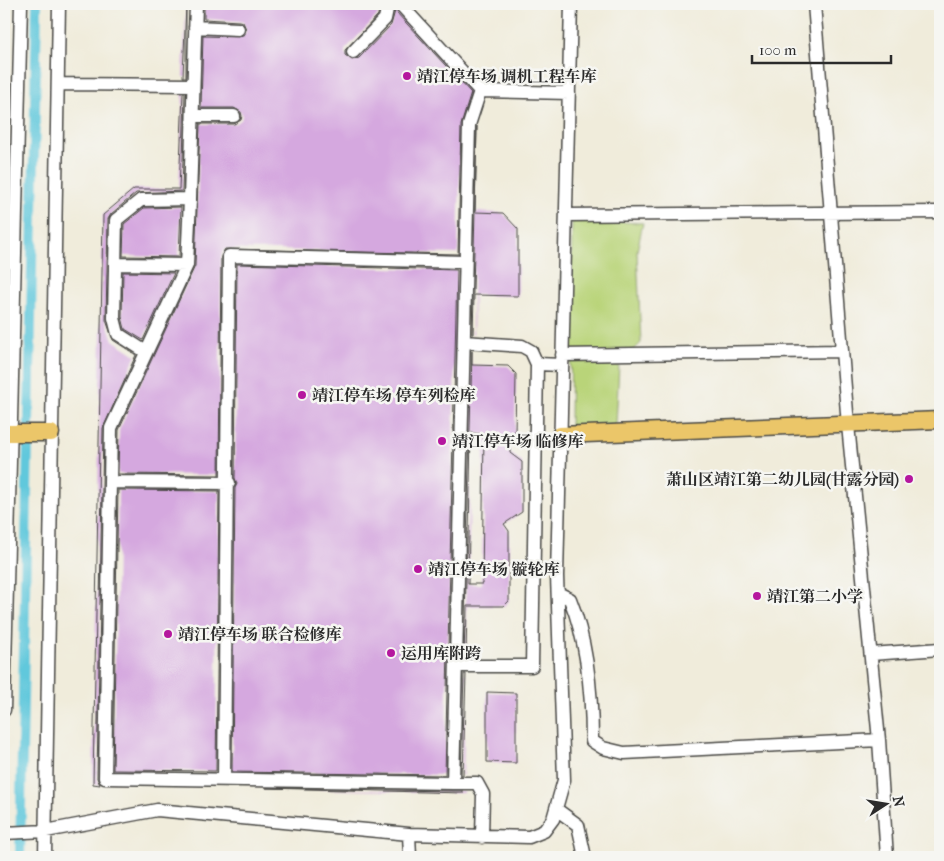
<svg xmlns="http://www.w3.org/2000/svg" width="944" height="861" viewBox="0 0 944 861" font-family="'IM FELL French Canon','Noto Serif SC',serif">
<rect width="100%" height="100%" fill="#f6f6f2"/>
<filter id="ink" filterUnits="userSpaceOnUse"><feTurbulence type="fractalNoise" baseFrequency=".02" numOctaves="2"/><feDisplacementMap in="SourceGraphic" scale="10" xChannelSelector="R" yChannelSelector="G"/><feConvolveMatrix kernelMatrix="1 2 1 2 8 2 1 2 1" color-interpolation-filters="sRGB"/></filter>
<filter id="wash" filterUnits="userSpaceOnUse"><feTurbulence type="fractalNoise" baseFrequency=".0096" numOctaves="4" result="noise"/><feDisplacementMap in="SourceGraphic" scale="20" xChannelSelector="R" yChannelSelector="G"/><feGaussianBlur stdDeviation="1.12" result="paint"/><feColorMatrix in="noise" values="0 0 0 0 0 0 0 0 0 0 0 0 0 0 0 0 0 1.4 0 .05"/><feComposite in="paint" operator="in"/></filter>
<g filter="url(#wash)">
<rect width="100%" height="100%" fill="#f0ecdb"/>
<path fill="#b9d479" stroke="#728052" d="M572,220L643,223L637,251L641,343L619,365L616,425L570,428Z"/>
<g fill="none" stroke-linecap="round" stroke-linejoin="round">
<path stroke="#60c8dc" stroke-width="10" d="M29,424L37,4
M20,857L28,441"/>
</g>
<g id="blocks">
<path fill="#d5a8df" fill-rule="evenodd" d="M186,4V77H183Z
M204,4H334L379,7L378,15L345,50V55L352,60L359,58L391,25L395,11L471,93L461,125L458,254L225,249L221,256L219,475L118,474L119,430L195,266L200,124H234L241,120L242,116L241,112L234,108H201L203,36L238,37L245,34L246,29L243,22L239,21L204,19Z
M183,93H185L182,191L136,193L111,214L108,219L106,320L113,340L136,355L103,428L97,778L100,785L93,784L103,215L134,189H179Z
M477,126L475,212L503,213L518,229V296L474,295L473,334H472Z
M181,207L179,257L123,256L124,224L144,208Z
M237,264L457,270L445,775L232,772L235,488L237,484L235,478Z
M123,272L174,273L143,340L125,329L122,317Z
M472,351V365L508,366L516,374L515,435L510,443V453L522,462V512L504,524L509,531V601L504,606H467L466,658H464ZM471,433L484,434L482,584H468Z
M118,490L219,491L216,771L113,770Z
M464,674H466L463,775H461Z
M487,692L516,693V763L487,762Z
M266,788L453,791H463V793Z"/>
</g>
</g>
<g filter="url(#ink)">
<use href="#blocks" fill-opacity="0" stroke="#494845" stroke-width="1"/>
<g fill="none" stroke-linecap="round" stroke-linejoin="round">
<defs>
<path id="minor" d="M400,4L480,91L469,125L453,783H477L483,794L482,837
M814,4L848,425L879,740L887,857
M195,27L238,29
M353,52L385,19L388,4
M58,84L193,85
M480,91L569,93
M193,116H234
M566,215L940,212
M116,264L187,265
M146,352L118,334L114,318L116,220L141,200L190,199L196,4
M562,355L842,351
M537,364L562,365
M110,482L111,428L187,265L190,199
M229,483L110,482L105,778L453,783
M558,593L570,599C587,641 592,696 592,741L603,748L624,753L879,740
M871,654L940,649
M457,666H532L537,364L531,351L522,346L464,342
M4,710L21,4
M224,780L229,256L465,262
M556,809L578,825L585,857
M4,833L46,831L157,810L409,834
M45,857L59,4
M410,857L409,834L529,837L544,831L553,819L564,780L557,576L571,4"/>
<path id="major" d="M4,433H51
M560,435L940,420"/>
</defs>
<use href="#minor" stroke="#494845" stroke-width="15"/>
<use href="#major" stroke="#494845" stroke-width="19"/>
<use href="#minor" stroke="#fff" stroke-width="12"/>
<use href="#major" stroke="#ebc669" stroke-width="16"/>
</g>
</g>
<g fill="#b5179e" stroke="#f6f6f2" stroke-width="2">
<circle cx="407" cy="76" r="5"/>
<circle cx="302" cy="395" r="5"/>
<circle cx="442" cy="441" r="5"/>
<circle cx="909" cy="479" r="5"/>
<circle cx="418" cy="569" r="5"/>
<circle cx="757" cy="596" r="5"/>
<circle cx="168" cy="634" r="5"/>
<circle cx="391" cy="653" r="5"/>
</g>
<g text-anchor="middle" stroke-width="5" stroke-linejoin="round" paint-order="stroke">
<g font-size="16" font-weight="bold" fill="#2b2b2b" stroke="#f6f6f2" text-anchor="start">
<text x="417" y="82">靖江停车场 调机工程车库</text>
<text x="312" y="401">靖江停车场 停车列检库</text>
<text x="452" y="447">靖江停车场 临修库</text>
<text x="899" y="485" text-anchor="end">萧山区靖江第二幼儿园(甘露分园)</text>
<text x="428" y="575">靖江停车场 镟轮库</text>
<text x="767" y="602">靖江第二小学</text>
<text x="178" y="640">靖江停车场 联合检修库</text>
<text x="401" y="659">运用库附跨</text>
</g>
</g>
<rect width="944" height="861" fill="none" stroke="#f6f6f2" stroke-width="20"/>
<g transform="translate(886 804) rotate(78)" stroke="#f6f6f2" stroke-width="4" paint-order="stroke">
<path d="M0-4L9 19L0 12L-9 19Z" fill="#2b2b2b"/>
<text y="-8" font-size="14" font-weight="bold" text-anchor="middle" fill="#2b2b2b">N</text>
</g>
<path d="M752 55v8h139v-8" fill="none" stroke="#2b2b2b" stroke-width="2.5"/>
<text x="759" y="55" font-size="15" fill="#2b2b2b" stroke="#f6f6f2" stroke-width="4" paint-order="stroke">100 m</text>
</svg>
